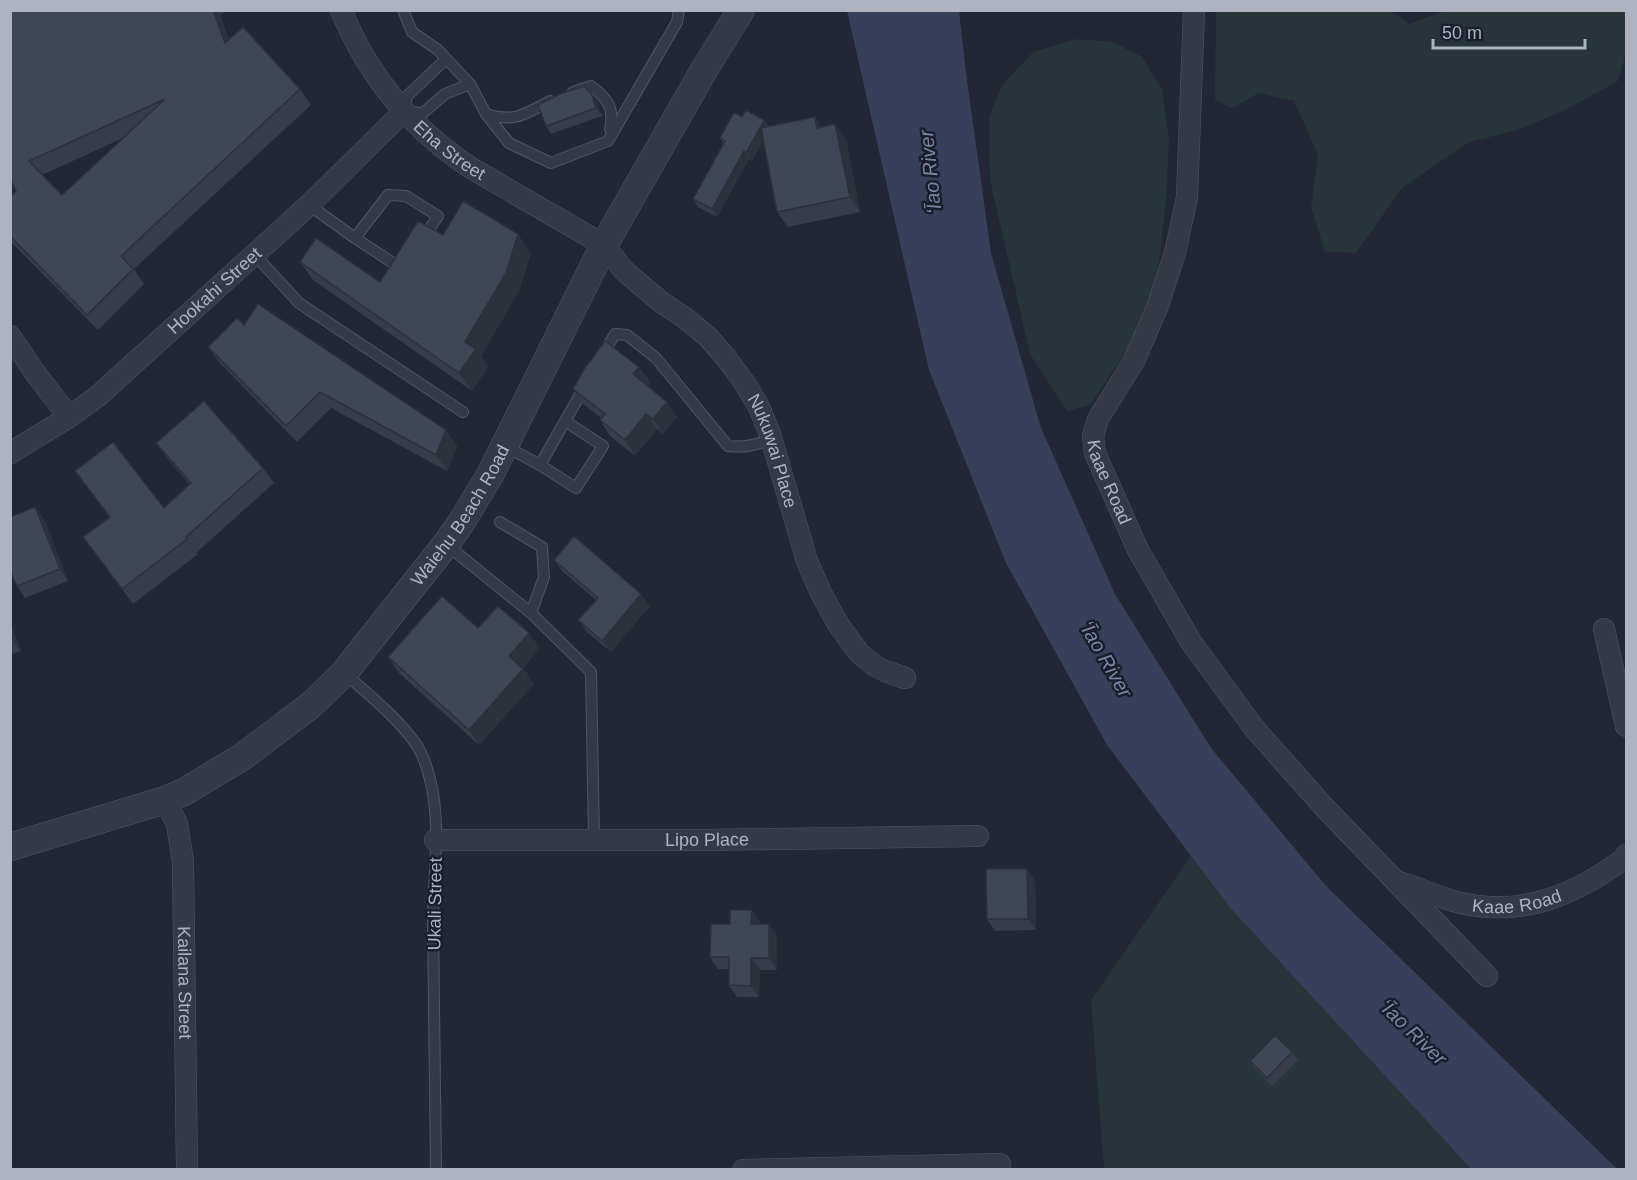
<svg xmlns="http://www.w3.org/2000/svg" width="1637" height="1180" viewBox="0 0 1637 1180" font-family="Helvetica,sans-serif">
<rect width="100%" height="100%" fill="#212735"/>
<path fill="#263539" d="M1216,11H1391L1409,24L1444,11H1626V53L1618,81L1565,110L1517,130L1470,142L1435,165L1401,189L1356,253L1325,252L1311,207L1318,155L1294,101L1258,93L1232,109L1215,99Z
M1077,39L1113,42L1142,57L1162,89L1169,141L1166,201L1158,269L1142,329L1090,405L1067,411L1030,354L990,180L989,118L1002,85L1033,52Z
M1191,856L1232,910L1471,1169H1104L1091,1000Z"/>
<path fill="#36405b" d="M847,11H959L966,73L991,253L1041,428L1115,594L1211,748L1327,887L1617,1169H1471L1232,910L1107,745L1006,563L929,370Z"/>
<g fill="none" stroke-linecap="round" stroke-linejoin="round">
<defs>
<path id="service" d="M403,10L412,32L438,50L470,84L486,114L509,143L551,163L608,141L677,22L679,10
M446,59L407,96L404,111L423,113L445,94L470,84
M573,92L591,86C607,98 615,108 610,129
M486,114C516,123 524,114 550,101
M309,205L355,238L388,195L406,196L438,216L423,239
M355,238L402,269
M254,254L299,303L463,412
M603,354L615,334L627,335L656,358L728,446C744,448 756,445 771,439
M505,446L540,465L585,386
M540,465L576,488L603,446L565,421
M500,522L542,547L544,577L531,613
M447,545L531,613L591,672L594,840
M344,673C367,693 410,728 422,755C445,808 433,867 433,923C434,1005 435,1087 436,1170"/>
<g id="minor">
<path id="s1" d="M341,10C368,76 412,129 471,168L604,245L621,267L629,275L661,302L685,318L708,337L727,359L744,382L759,407L770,434L807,561L821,593L838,624L859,653L875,666L885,671L905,678"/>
<path id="s2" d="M1194,10L1187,197L1175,253L1157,308L1134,361L1098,419L1093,436L1095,453L1138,550L1191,642L1254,728L1324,807L1487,976"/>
<path d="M10,336L36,374L69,417"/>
<path id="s3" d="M10,453L69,417L98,396L309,205L404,111"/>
<path d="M1604,629L1626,726"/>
<path id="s4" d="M165,800L177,824L183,862L187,1170"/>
<path id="s5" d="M435,840H703L978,836"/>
<path id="s6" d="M1399,882C1420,888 1439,898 1461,903C1523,917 1575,895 1625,858L1626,855"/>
<path d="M743,1170L1000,1164"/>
</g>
<g id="tertiary">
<path id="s7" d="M10,847L165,800L184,792L242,757L311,705L344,673L446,544L461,523L490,475L604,245L704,70L741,10"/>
</g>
</defs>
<use href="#service" stroke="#525663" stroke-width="12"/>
<use href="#minor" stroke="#525663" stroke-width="22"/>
<use href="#tertiary" stroke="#525663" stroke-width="28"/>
<use href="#service" stroke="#343945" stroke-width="10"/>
<use href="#minor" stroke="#343945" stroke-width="21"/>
<use href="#tertiary" stroke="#343945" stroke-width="27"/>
</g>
<path fill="#363c4a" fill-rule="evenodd" d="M10,10H231L220,14L229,40L300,89L311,105L134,269L144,284L98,330L10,241V197L16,191ZM123,138L62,195L42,175Z
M597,101L602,116L551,134L546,126Z
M742,117L764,120L769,127H821L846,139L860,212L788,227L777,212L763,140L752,161L749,159L717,217L698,207L693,199L723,143L720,138Z
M443,235L531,253L519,291L481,356L488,367L472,391L313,280L300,262L380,282Z
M244,325L446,430L457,446L447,471L331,408L297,442L219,362L208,347Z
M639,367L650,382L647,386L677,417L663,434L657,429L635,456L610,436L600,420L601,418L583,404L573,389Z
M156,443L263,468L274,483L196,553L198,554L133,604L83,537L109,517L75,471L164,508L190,485L167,458Z
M35,507L44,519L68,581L25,598L17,586Z
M554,560L650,606L611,652L587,632L578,620L596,600L562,571Z
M10,621L21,651L10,655Z
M478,628L540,648L523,668L534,684L479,745L399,673L388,657Z
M1027,869L1035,880L1036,930L995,931L987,919Z
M752,910L760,922V924H769L777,936V970H760L759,997H737L729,985V969H718L710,957L730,924Z
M1292,1052L1298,1060L1272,1086L1255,1069L1250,1061Z"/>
<path fill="#2c313c" d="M213,10H217L220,14L236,59L225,43Z
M591,93L597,101L602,116L596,108Z
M815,117L825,132L817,128Z
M764,120L770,128L752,161L746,153Z
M835,124L846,139L860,212L850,197Z
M744,151L749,159L717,217L712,209Z
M518,234L531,253L519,291L481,356L488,367L472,391L459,373L465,342Z
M639,367L650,382L644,390L633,374Z
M667,402L677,417L663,434L653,419Z
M646,414L657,429L635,456L625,440Z
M446,430L457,446L447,471L436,455Z
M35,507L44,519L68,581L60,569Z
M641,594L650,606L611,652L602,641Z
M10,621L21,651L10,637Z
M529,633L540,648L520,672L509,656Z
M523,669L534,684L479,745L469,730Z
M1027,869L1035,880L1036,930L1028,919Z
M752,910L760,922L759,936L751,924Z
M769,924L777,936V970L769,958Z
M751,958L760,970L759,997L751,986Z"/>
<path fill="#3f4656" stroke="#2c313c" stroke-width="1.5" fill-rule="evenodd" d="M10,10H213L225,43L243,27L300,89L121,256L133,269L87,315L10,236V197L16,191L10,178ZM165,99L62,195L29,161Z
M584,86L591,93L596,108L546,126L538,105L560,94Z
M746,110L764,120L746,153L744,151L712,209L693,199L725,141L720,138L734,112L742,117Z
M815,117L817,128L835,124L850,197L777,212L761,128Z
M463,201L518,234L506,273L465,342L476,349L459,373L300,262L316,238L380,282L418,221L443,235Z
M258,304L446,430L436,455L320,392L286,426L208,347L237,318L244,325Z
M605,341L639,367L633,374L667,402L653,419L646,414L625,440L600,420L605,414L573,389L585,368Z
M204,401L263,468L186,537L187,539L122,589L83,537L110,517L75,471L113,442L164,508L191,483L156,443Z
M35,507L60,569L17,586L10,571V517Z
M574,536L641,594L602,641L578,620L598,598L554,560Z
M442,596L478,628L498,606L529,633L509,656L523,669L469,730L388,657Z
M986,869H1027L1028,919H987Z
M730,910H752L751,924H769V958H751V986L729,985V957H710L711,924H730Z
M1275,1035L1292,1052L1267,1078L1250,1061Z"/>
<g text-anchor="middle" stroke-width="5" stroke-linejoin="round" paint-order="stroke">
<g font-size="18" fill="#aeb3c2" stroke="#1a1e2a">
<text dy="6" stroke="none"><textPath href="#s1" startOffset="180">Eha Street</textPath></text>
<text dy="6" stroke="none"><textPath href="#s3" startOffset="262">Hookahi Street</textPath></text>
<text dy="6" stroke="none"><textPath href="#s1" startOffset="634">Nukuwai Place</textPath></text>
<text dy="6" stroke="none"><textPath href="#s2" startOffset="495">Kaae Road</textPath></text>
<text dy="6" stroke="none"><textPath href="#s7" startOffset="579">Waiehu Beach Road</textPath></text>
<text dy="6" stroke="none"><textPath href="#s5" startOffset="272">Lipo Place</textPath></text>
<text dy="6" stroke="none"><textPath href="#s6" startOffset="122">Kaae Road</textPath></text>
<text transform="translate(435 904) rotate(-89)" y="6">Ukali Street</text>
<text dy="6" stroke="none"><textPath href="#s4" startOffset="186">Kailana Street</textPath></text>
</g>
<g font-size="20" font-style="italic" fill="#7986a9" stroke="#1a1e2a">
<text transform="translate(930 172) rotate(-96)" y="7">ʻĪao River</text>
<text transform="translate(1106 659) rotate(60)" y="7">ʻĪao River</text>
<text transform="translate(1413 1032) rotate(44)" y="7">ʻĪao River</text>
</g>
</g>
<rect width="1637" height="1180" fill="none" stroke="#aeb3c2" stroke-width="24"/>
<path d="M1433 39v9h152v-9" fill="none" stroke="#aeb3c2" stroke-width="3"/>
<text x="1442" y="39" font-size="18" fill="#aeb3c2" stroke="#1a1e2a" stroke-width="4.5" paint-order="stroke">50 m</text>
</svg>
